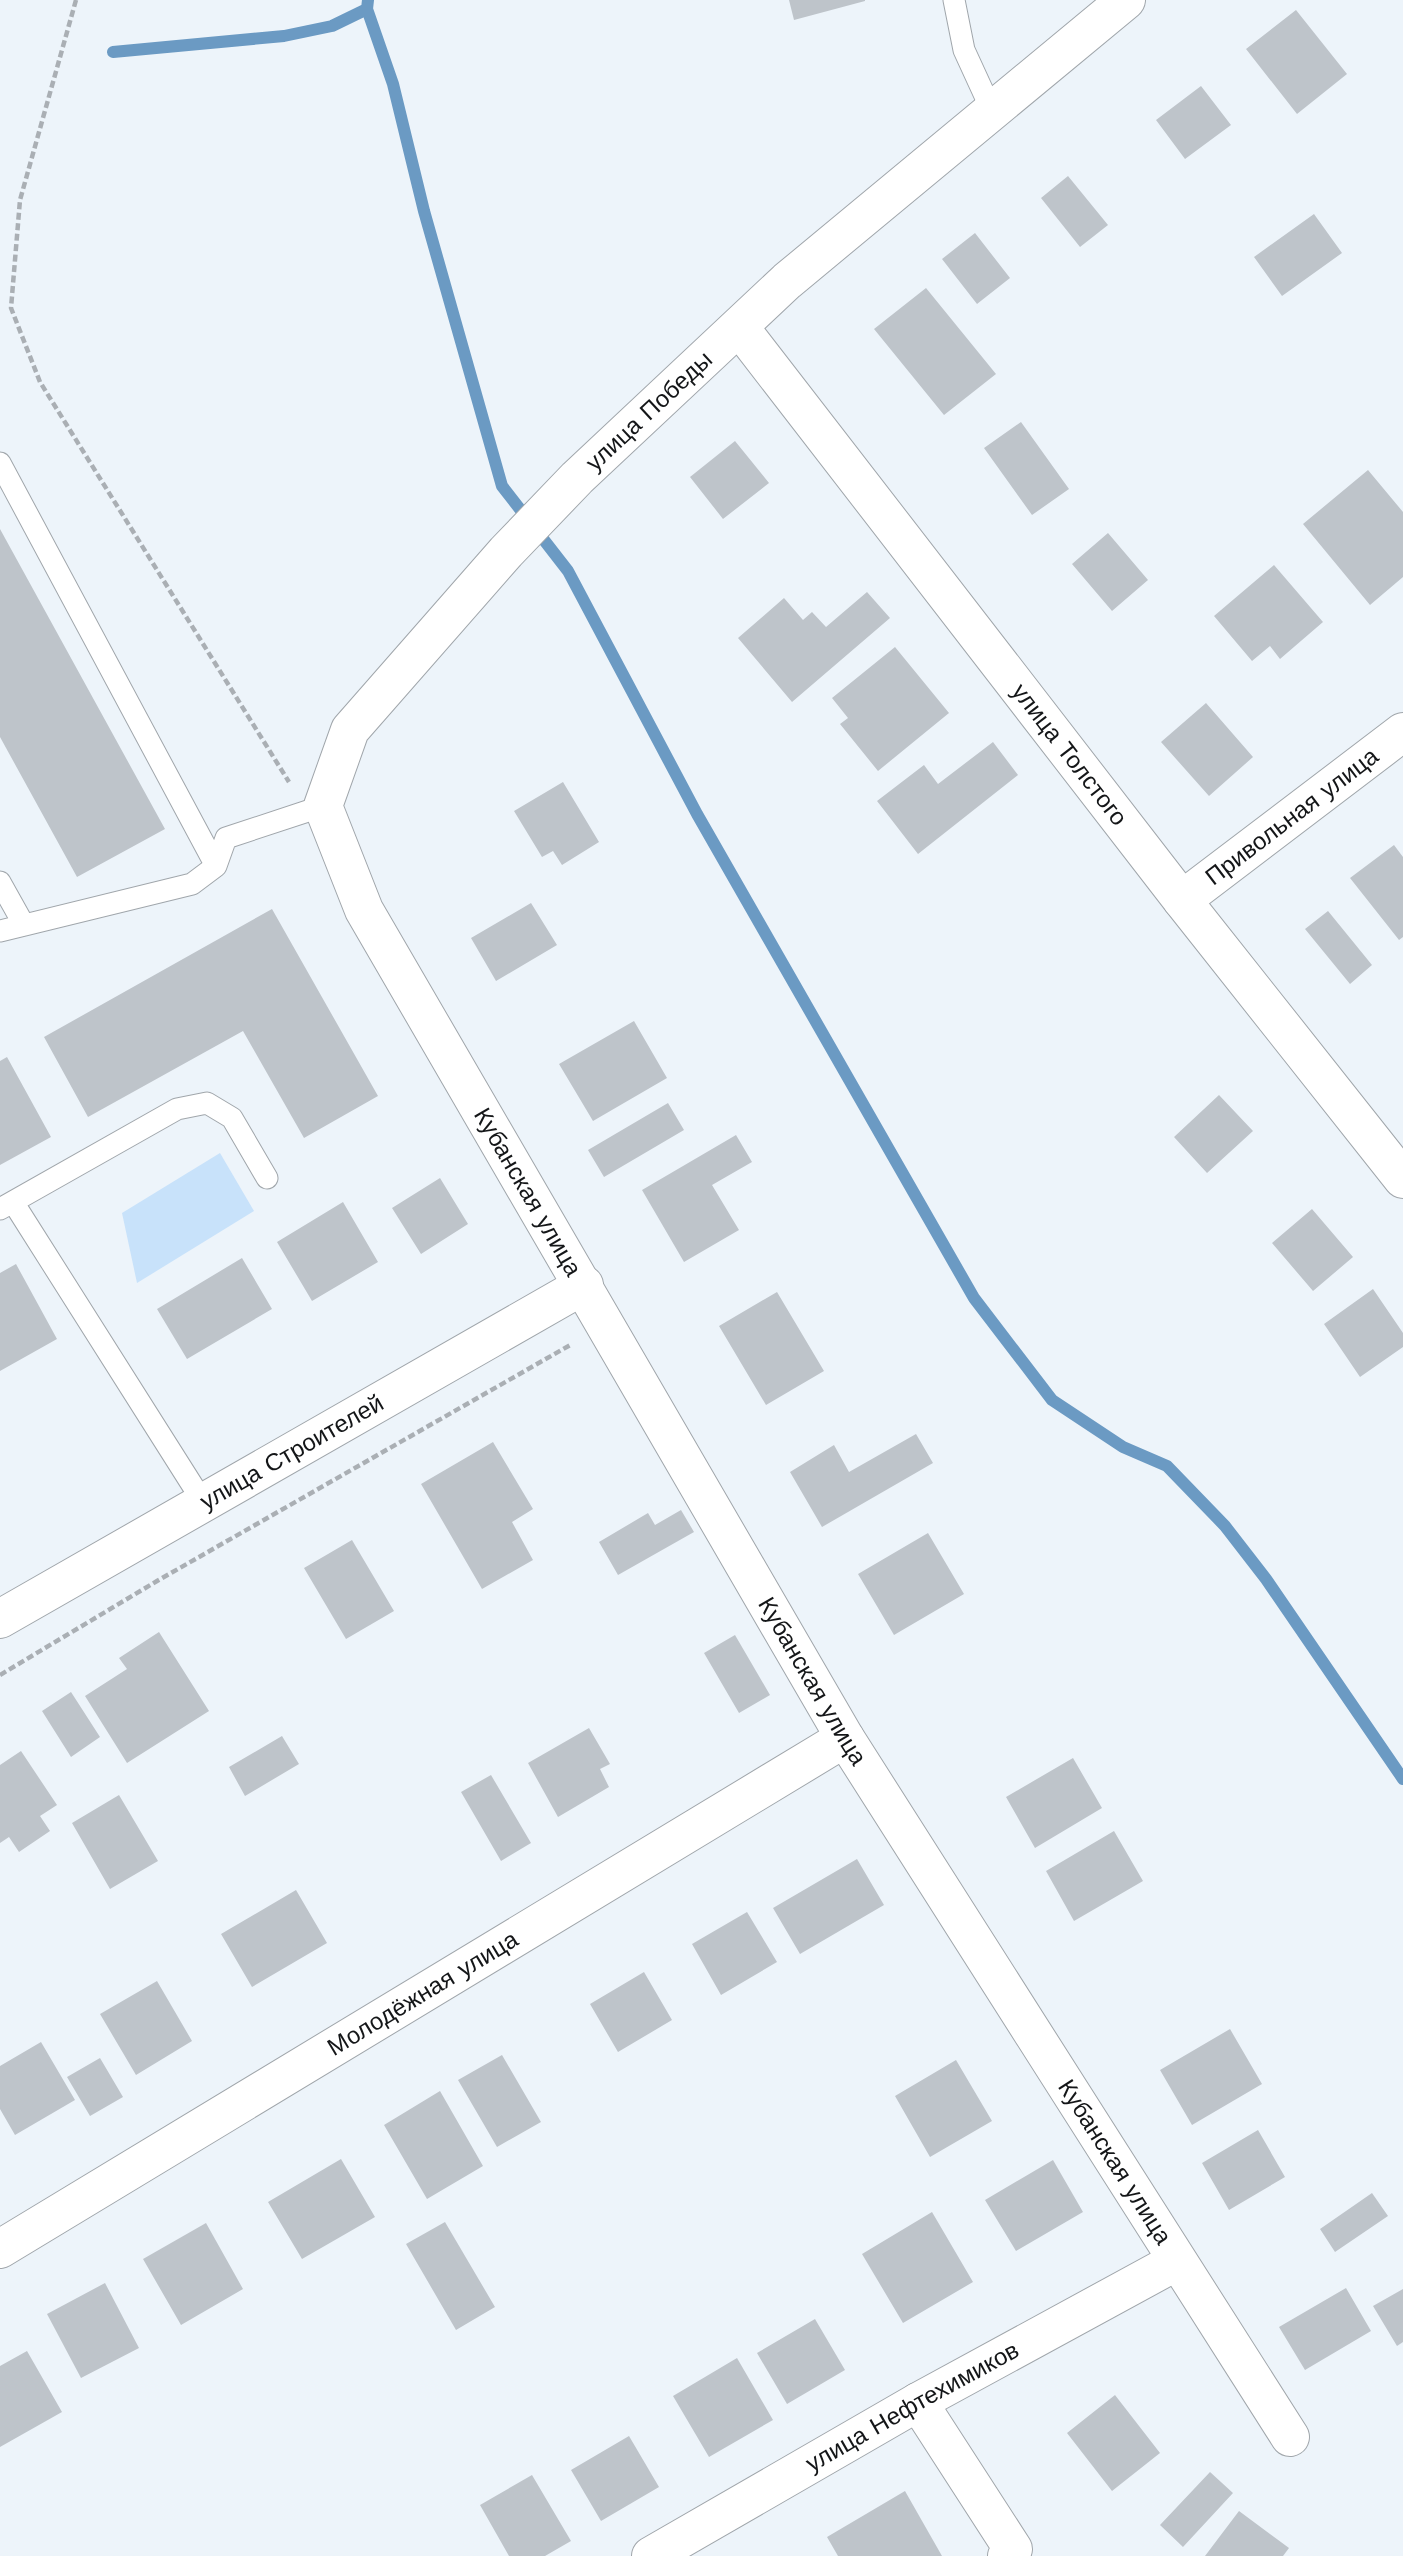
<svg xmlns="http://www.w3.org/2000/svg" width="1403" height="2556" viewBox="0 0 1403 2556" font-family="'Work Sans',sans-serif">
<rect width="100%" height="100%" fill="#edf4fa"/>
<path fill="#c8e2fa" d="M220,1153L254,1211L137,1283L122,1213Z"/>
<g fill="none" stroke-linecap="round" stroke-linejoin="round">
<path stroke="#6b9ac3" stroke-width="12" d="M368,0L367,9L393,84L424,211L502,486L568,571L697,814L974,1298L1052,1400L1123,1447L1167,1466L1225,1526L1266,1579L1403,1779
M113,52L284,36L332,26L367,9"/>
</g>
<path fill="#bec4ca" d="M789,0H865V1L794,20Z
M1296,10L1347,74L1297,114L1246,49Z
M1201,86L1231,125L1185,159L1156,120Z
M1068,176L1108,225L1080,247L1041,198Z
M1314,214L1342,253L1282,296L1254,257Z
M975,233L1010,278L977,304L942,259Z
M926,288L996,374L944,415L874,329Z
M1021,422L1069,489L1032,515L984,448Z
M735,441L769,483L723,519L690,477Z
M1368,470L1403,512V577L1370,605L1303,524Z
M0,529L165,829L77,877L0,737Z
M1108,533L1148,580L1112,611L1072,564Z
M1274,565L1323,622L1280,659L1270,646L1252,661L1214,616Z
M867,592L890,618L792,702L738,638L784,598L803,620L812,612L826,627Z
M895,647L949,713L878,771L840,724L848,718L832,698Z
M1206,703L1253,757L1209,796L1161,742Z
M993,742L1018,775L918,854L877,801L924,765L938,784Z
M563,782L599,842L562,865L553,851L542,857L514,811Z
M1394,845L1403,857V937L1399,940L1350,878Z
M531,903L557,945L496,981L471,938Z
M272,909L378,1096L304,1138L243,1031L88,1117L44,1037Z
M1328,911L1372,965L1350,984L1305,929Z
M634,1021L667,1078L593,1121L559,1064Z
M7,1057L51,1137L0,1165V1061Z
M1219,1095L1253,1131L1207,1173L1174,1137Z
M668,1103L684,1130L604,1177L588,1150Z
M736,1135L752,1162L712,1185L739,1230L684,1262L642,1190Z
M440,1178L468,1224L421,1254L392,1208Z
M343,1202L378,1262L312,1301L277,1242Z
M1312,1209L1353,1257L1313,1291L1272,1243Z
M242,1258L272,1309L187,1359L157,1309Z
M16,1264L57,1339L0,1371V1273Z
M1373,1289L1403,1333V1347L1360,1377L1324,1324Z
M777,1292L824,1371L766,1405L719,1326Z
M916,1434L933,1463L822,1527L790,1472L834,1445L849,1472Z
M493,1442L533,1509L512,1522L533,1560L482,1589L421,1484Z
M681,1510L694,1532L618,1575L599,1542L648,1513L655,1525Z
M928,1533L964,1594L894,1635L858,1574Z
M352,1540L394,1611L346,1639L304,1568Z
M159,1632L209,1711L127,1763L85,1696L127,1669L119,1658Z
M735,1635L770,1695L739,1713L704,1653Z
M71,1692L100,1737L71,1757L42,1711Z
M589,1728L610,1764L600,1769L609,1787L558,1817L528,1763Z
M282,1736L299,1764L245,1796L229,1767Z
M21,1751L57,1805L40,1816L50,1831L19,1852L9,1837L0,1843V1765Z
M1073,1758L1102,1808L1035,1848L1006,1797Z
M491,1775L531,1843L501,1861L461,1792Z
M119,1795L158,1861L110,1889L72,1823Z
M1114,1831L1143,1881L1074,1921L1046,1871Z
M857,1859L884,1905L800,1954L773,1908Z
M296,1890L327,1943L252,1987L221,1934Z
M747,1912L777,1962L721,1995L692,1944Z
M644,1972L672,2020L618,2052L590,2004Z
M157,1981L192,2041L136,2075L100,2014Z
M1230,2029L1262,2084L1192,2125L1160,2070Z
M41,2042L75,2100L15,2135L0,2109V2066Z
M502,2055L541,2122L497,2147L458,2080Z
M100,2058L123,2097L90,2116L67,2077Z
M956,2060L992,2121L930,2157L895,2096Z
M440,2091L483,2166L427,2199L384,2125Z
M1258,2130L1285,2177L1229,2210L1202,2163Z
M341,2159L375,2217L302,2259L268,2202Z
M1053,2160L1083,2212L1016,2251L985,2200Z
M1372,2193L1388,2216L1335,2252L1320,2229Z
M932,2212L973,2282L903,2323L862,2254Z
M445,2222L495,2307L456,2330L406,2244Z
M206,2223L243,2289L181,2325L143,2259Z
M105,2283L139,2348L81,2378L47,2314Z
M1346,2288L1371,2331L1305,2370L1279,2327Z
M1403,2289V2342L1397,2346L1373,2306Z
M815,2319L845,2370L787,2404L757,2353Z
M27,2351L62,2412L0,2447V2366Z
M737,2358L773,2420L709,2457L673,2396Z
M1115,2395L1160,2453L1112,2491L1067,2433Z
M629,2436L659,2487L601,2521L571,2470Z
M1210,2472L1233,2493L1183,2547L1160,2525Z
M532,2475L571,2541L545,2556H509L480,2505Z
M905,2491L942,2556H838L827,2537Z
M1239,2511L1289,2548L1283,2556H1205Z"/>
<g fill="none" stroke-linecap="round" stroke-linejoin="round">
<defs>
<path id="lane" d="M954,0L964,50L992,111
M0,463L216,866
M0,882L24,925
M0,931L192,884L216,866L226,838L323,806
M13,1202L203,1502
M0,1209L177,1109L207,1103L232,1118L267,1178"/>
<g id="street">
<path id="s1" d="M1126,0L787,281L577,478L506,552L350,730L323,806L364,910L845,1738L1290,2437"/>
<path id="s2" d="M740,328L1182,900L1403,1179"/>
<path id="s3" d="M1182,900L1403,732"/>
<path id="s4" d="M0,1619L584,1285"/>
<path id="s5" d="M0,2249L845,1738"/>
<path d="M918,2402L1013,2549L1007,2556"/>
<path id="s6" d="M651,2556L918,2402L1177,2261"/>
</g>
</defs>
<use href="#lane" stroke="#a0a6ab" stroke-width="23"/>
<use href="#street" stroke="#a0a6ab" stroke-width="40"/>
<path stroke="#aaafb4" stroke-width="4.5" stroke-dasharray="7 3.5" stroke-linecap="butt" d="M76,0L20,200L11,308L40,382L289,782
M0,1675L157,1581L572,1344"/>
<use href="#lane" stroke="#fff" stroke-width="21"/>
<use href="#street" stroke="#fff" stroke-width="38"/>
</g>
<g text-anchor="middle" stroke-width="7" stroke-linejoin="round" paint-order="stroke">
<g font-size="24" fill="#141618" stroke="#fff">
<text transform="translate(649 411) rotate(-43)" y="8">улица Победы</text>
<text dy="8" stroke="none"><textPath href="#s2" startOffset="539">улица Толстого</textPath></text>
<text dy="8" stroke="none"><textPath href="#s3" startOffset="138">Привольная улица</textPath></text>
<text dy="8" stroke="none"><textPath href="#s1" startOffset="1586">Кубанская улица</textPath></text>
<text dy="8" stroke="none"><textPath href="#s4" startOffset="336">улица Строителей</textPath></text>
<text dy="8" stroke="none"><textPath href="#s1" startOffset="2152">Кубанская улица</textPath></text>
<text dy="8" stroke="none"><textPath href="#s5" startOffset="494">Молодёжная улица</textPath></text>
<text dy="8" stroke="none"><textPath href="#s1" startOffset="2720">Кубанская улица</textPath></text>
<text dy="8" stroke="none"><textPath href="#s6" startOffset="301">улица Нефтехимиков</textPath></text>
</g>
</g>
</svg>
